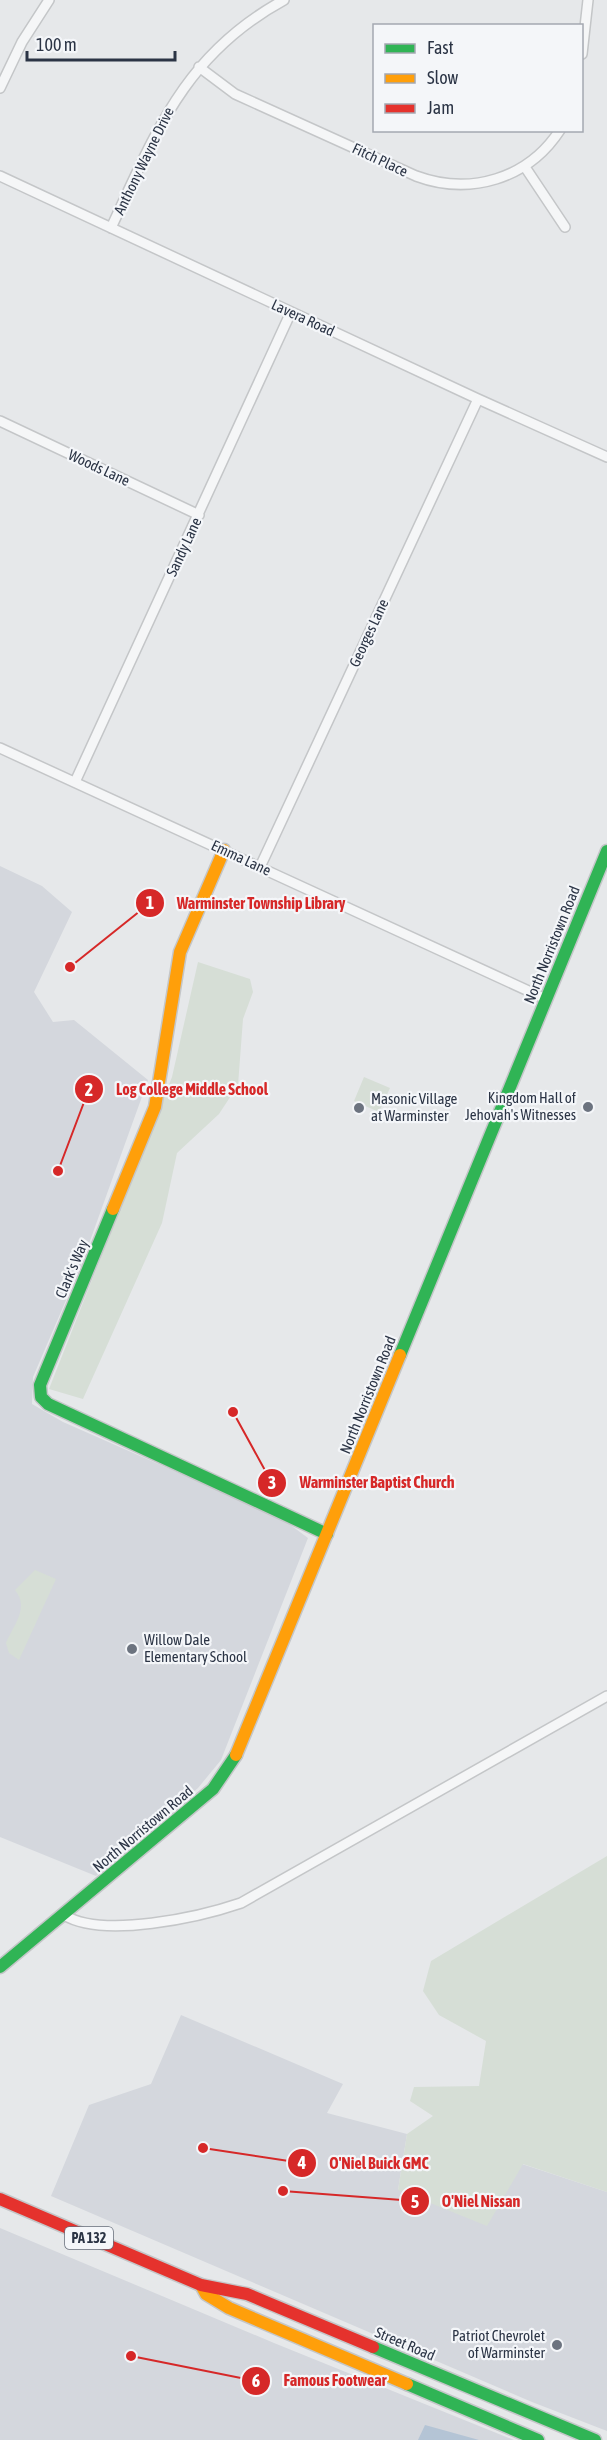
<svg xmlns="http://www.w3.org/2000/svg" width="607" height="2440" viewBox="0 0 607 2440" font-family="'Asap Condensed',sans-serif">
<rect width="100%" height="100%" fill="#e6e8ea"/>
<path fill="#d4d7dd" d="M0,866L42,886L72,912L34,992L53,1022L74,1020L148,1080L82,1263L33,1377L32,1404L63,1422L281,1518L308,1538L221,1760L198,1788L96,1876L0,1837Z
M181,2015L343,2084L327,2113L407,2134L398,2190L522,2164L607,2192V2431L532,2402L51,2196L89,2105L151,2084Z
M0,2228L274,2343L514,2440H0Z"/>
<path fill="#d6ded6" d="M198,962L250,979L253,992L243,1019L238,1085L219,1114L177,1153L162,1223L83,1399L49,1389L172,1077Z
M364,1077L390,1088L379,1112L354,1101Z
M35,1570L56,1579L19,1660L9,1653L6,1643C13,1626 30,1608 15,1590Z
M607,1856V2192L523,2164L487,2226L398,2190L407,2134L433,2116L410,2101L414,2087L479,2086L486,2041L439,2015L423,1991L431,1961Z"/>
<path fill="#b4c4d5" d="M425,2425L479,2440H418Z"/>
<g fill="none" stroke-linecap="round" stroke-linejoin="round">
<defs>
<path id="street" d="M582,54L588,0
M199,67L235,94L416,176C470,196 528,179 560,130
M0,88L22,42L49,0
M525,167L565,227
M0,176L478,399L607,457
M111,228C156,132 185,54 284,0
M0,421L199,515
M0,748L546,999
M75,782L291,312
M260,867L478,399
M64,1915C103,1939 200,1917 241,1903L607,1696"/>
<path id="fast" d="M113,1209L40,1385L41,1397L48,1404L327,1534
M400,1355L607,851
M0,1967L213,1789L236,1755
M373,2347L595,2440
M407,2384L538,2440"/>
<path id="slow" d="M113,1209L155,1107L180,952L224,850
M236,1755L400,1355
M201,2285L206,2294L229,2308L407,2384"/>
<path id="jam" d="M0,2199L201,2285L247,2294L373,2347"/>
</defs>
<use href="#street" stroke="#c4c6c8" stroke-width="12"/>
<use href="#fast" stroke="#c4c6c8" stroke-width="15"/>
<use href="#slow" stroke="#c4c6c8" stroke-width="15"/>
<use href="#jam" stroke="#c4c6c8" stroke-width="15"/>
<use href="#street" stroke="#f5f6f7" stroke-width="9"/>
<use href="#fast" stroke="#30b455" stroke-width="12"/>
<use href="#slow" stroke="#ff9f0a" stroke-width="12"/>
<use href="#jam" stroke="#e5322d" stroke-width="12"/>
</g>
<g fill="#6c737f" stroke="#f4f6f9" stroke-width="2">
<circle cx="588" cy="1107" r="6"/>
<circle cx="359" cy="1108" r="6"/>
<circle cx="132" cy="1649" r="6"/>
<circle cx="557" cy="2345" r="6"/>
</g>
<g text-anchor="middle" stroke-width="4.5" stroke-linejoin="round" paint-order="stroke">
<rect fill="#f4f6f9" stroke="#676e7b" stroke-width="1.5" x="65" y="2227" width="48" height="22" rx="4.5"/>
<g font-size="14" font-weight="bold" fill="#2b3445">
<text x="89" y="2243">PA 132</text>
</g>
<g font-size="15" fill="#2b3445" stroke="#f4f6f9">
<text transform="translate(380 160) rotate(25)" y="5">Fitch Place</text>
<text transform="translate(144 161) rotate(-64)" y="5">Anthony Wayne Drive</text>
<text transform="translate(303 318) rotate(25)" y="5">Lavera Road</text>
<text transform="translate(99 468) rotate(25)" y="5">Woods Lane</text>
<text transform="translate(184 547) rotate(-65)" y="5">Sandy Lane</text>
<text transform="translate(369 633) rotate(-65)" y="5">Georges Lane</text>
<text transform="translate(241 858) rotate(25)" y="5">Emma Lane</text>
<text transform="translate(552 945) rotate(-68)" y="5">North Norristown Road</text>
<text transform="translate(72 1269) rotate(-67)" y="5">Clark's Way</text>
<text transform="translate(368 1395) rotate(-68)" y="5">North Norristown Road</text>
<text transform="translate(143 1829) rotate(-40)" y="5">North Norristown Road</text>
<text transform="translate(405 2344) rotate(23)" y="5">Street Road</text>
</g>
<g font-size="15" fill="#2b3445" stroke="#f4f6f9" text-anchor="end">
<text x="576" y="1103">Kingdom Hall of<tspan x="576" dy="17">Jehovah's Witnesses</tspan></text>
<text x="371" y="1104" text-anchor="start">Masonic Village<tspan x="371" dy="17">at Warminster</tspan></text>
<text x="144" y="1645" text-anchor="start">Willow Dale<tspan x="144" dy="17">Elementary School</tspan></text>
<text x="545" y="2341">Patriot Chevrolet<tspan x="545" dy="17">of Warminster</tspan></text>
</g>
</g>
<path fill="none" stroke="#d62828" stroke-width="2" d="M70 967L150 903M58 1171L89 1089M233 1412L272 1483M203 2148L302 2163M283 2191L415 2201M131 2356L256 2381"/>
<g fill="#d62828" stroke="#f4f6f9" stroke-width="2">
<circle cx="70" cy="967" r="6"/>
<circle cx="58" cy="1171" r="6"/>
<circle cx="233" cy="1412" r="6"/>
<circle cx="203" cy="2148" r="6"/>
<circle cx="283" cy="2191" r="6"/>
<circle cx="131" cy="2356" r="6"/>
<circle cx="150" cy="903" r="15"/>
<circle cx="89" cy="1089" r="15"/>
<circle cx="272" cy="1483" r="15"/>
<circle cx="302" cy="2163" r="15"/>
<circle cx="415" cy="2201" r="15"/>
<circle cx="256" cy="2381" r="15"/>
</g>
<g font-size="18" text-anchor="middle" font-weight="bold" fill="#fff">
<text x="150" y="909">1</text>
<text x="89" y="1096">2</text>
<text x="272" y="1489">3</text>
<text x="302" y="2169">4</text>
<text x="415" y="2208">5</text>
<text x="256" y="2387">6</text>
</g>
<g font-size="16" text-anchor="middle" font-weight="bold" fill="#d62828" stroke="#f4f6f9" stroke-width="4.5" stroke-linejoin="round" paint-order="stroke">
<text x="261" y="909">Warminster Township Library</text>
<text x="192" y="1095">Log College Middle School</text>
<text x="377" y="1488">Warminster Baptist Church</text>
<text x="379" y="2169">O'Niel Buick GMC</text>
<text x="481" y="2207">O'Niel Nissan</text>
<text x="335" y="2386">Famous Footwear</text>
</g>
<rect x="373" y="24" width="210" height="108" fill="#f4f6f9" stroke="#a4a8b1" stroke-width="1.5"/>
<rect x="385" y="44" width="30" height="9" fill="#30b455" stroke="#a4a8b1" stroke-width="1.5"/>
<text x="427" y="54" font-size="18" fill="#2b3445">Fast</text>
<rect x="385" y="74" width="30" height="9" fill="#ff9f0a" stroke="#a4a8b1" stroke-width="1.5"/>
<text x="427" y="84" font-size="18" fill="#2b3445">Slow</text>
<rect x="385" y="104" width="30" height="9" fill="#e5322d" stroke="#a4a8b1" stroke-width="1.5"/>
<text x="427" y="114" font-size="18" fill="#2b3445">Jam</text>
<path d="M27 51v9h148v-9" fill="none" stroke="#2b3445" stroke-width="3"/>
<text x="36" y="51" font-size="18" fill="#2b3445" stroke="#f4f6f9" stroke-width="4.5" paint-order="stroke">100 m</text>
</svg>
